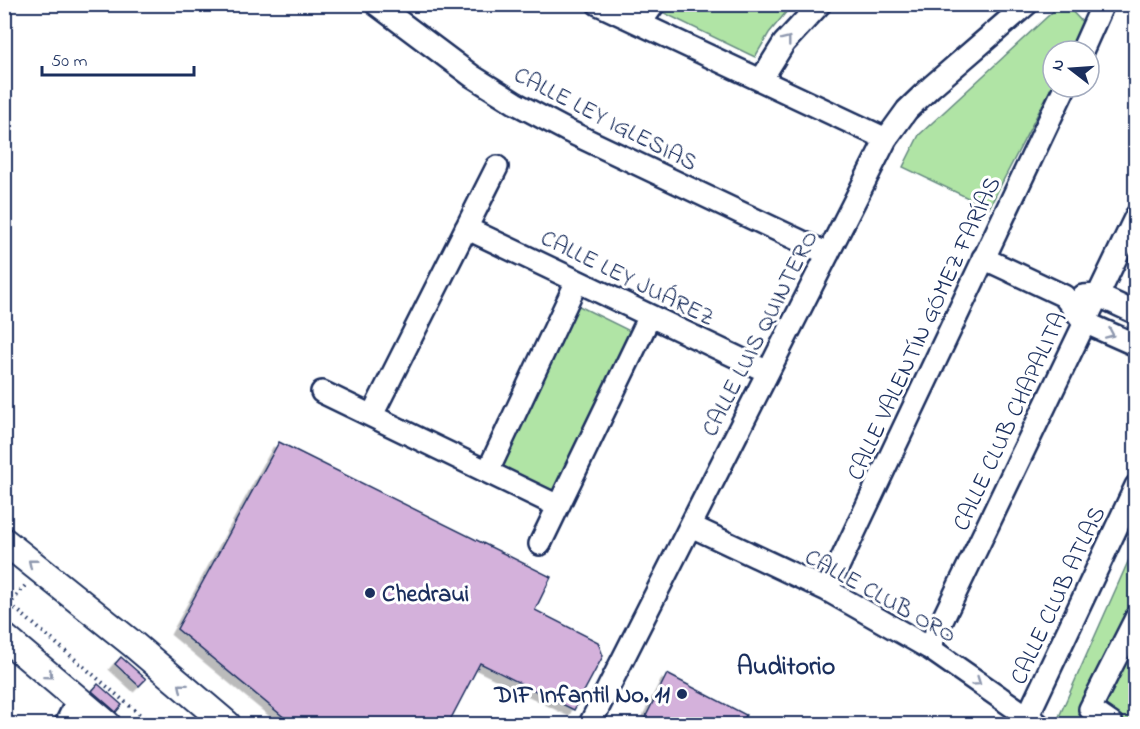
<svg xmlns="http://www.w3.org/2000/svg" width="1140" height="729" viewBox="0 0 1140 729" font-family="'Indie Flower',sans-serif">
<defs>
<filter id="shadow"><feDropShadow dx="-5.5" dy="5.5" stdDeviation="0" flood-color="#0004"/></filter>
</defs>
<rect width="100%" height="100%" fill="#fff"/>
<filter id="ink" filterUnits="userSpaceOnUse"><feTurbulence type="fractalNoise" baseFrequency=".0167" numOctaves="2"/><feDisplacementMap in="SourceGraphic" scale="12" xChannelSelector="R" yChannelSelector="G"/><feConvolveMatrix kernelMatrix="1 2 1 2 8 2 1 2 1" color-interpolation-filters="sRGB"/></filter>
<g filter="url(#ink)">
<path fill="#b0e4a5" stroke="#668a82" stroke-width="1.5" d="M668,4H792V5L769,33L755,57L662,12Z
M1060,5H1066L1084,24L1070,51H1053V84L989,208L903,167L919,135Z
M575,304L634,333L557,494L498,466Z
M1135,546V724H1067L1058,719Z"/>
<path fill="#d4b1db" stroke="#1b2f5e" stroke-width="1.5" filter="url(#shadow)" d="M279,442L551,577L535,610L598,642L603,656L574,710L480,663L448,724H292L177,629Z
M121,657L146,679L139,686L115,664Z
M667,674L746,715L741,724H642Z
M98,684L122,705L116,712L92,691Z"/>
<g fill="none" stroke-linecap="round" stroke-linejoin="round">
<defs>
<path id="minor" d="M376,4L472,76L515,103L568,131L828,254
M598,4L886,139
M640,23L654,4
M1082,51L1103,4
M761,80L784,43L820,4
M466,228L768,372
M983,258L1064,296L1084,322L1136,345
M1083,296L1097,295L1136,313
M322,392L558,506
M372,415L497,167
M488,471L577,281
M691,526L827,590L929,648L1038,724
M540,544L650,316
M827,590L1065,87
M929,648L1136,216
M66,724L78,699
M590,724L886,139L907,110L931,87L1027,4
M1024,724L1136,486
M1112,724L1090,709L1136,618"/>
<path id="major" d="M4,541L134,645L227,724
M4,637L107,724"/>
</defs>
<use href="#minor" stroke="#1b2f5e" stroke-width="26"/>
<use href="#major" stroke="#1b2f5e" stroke-width="30"/>
<path stroke="#1b2f5e" stroke-width="4" stroke-dasharray="1.5 4.5" stroke-linecap="butt" d="M25,586L10,604L151,724"/>
<use href="#minor" stroke="#fff" stroke-width="21"/>
<use href="#major" stroke="#fff" stroke-width="26"/>
</g>
<defs><path id="oneway-chevron" d="M-2-3.5L2.5 0L-2 3.5" fill="none" stroke-width="1.6" stroke-linecap="round" stroke-linejoin="round" transform="scale(1.5)"/></defs>
<g stroke="#8d97ae">
<use href="#oneway-chevron" transform="translate(787 40) rotate(-52)"/>
<use href="#oneway-chevron" transform="translate(1110 334) rotate(24)"/>
<use href="#oneway-chevron" transform="translate(32 563) rotate(-141)"/>
<use href="#oneway-chevron" transform="translate(49 675) rotate(40)"/>
<use href="#oneway-chevron" transform="translate(977 682) rotate(35)"/>
<use href="#oneway-chevron" transform="translate(182 687) rotate(-140)"/>
</g>
</g>
<g fill="#1b2f5e" stroke="#fff" stroke-width="2">
<circle cx="370" cy="593" r="6"/>
<circle cx="682" cy="694" r="6"/>
</g>
<g text-anchor="middle" stroke-width="6" stroke-linejoin="round" paint-order="stroke">
<g font-size="24" fill="#1b2f5e" stroke="#fff">
<text transform="translate(606 118) rotate(27)" y="8">CALLE LEY IGLESIAS</text>
<text transform="translate(628 277) rotate(26)" y="8">CALLE LEY JUÁREZ</text>
<text transform="translate(923 328) rotate(-65)" y="8">CALLE VALENTÍN GÓMEZ FARÍAS</text>
<text transform="translate(759 333) rotate(-63)" y="8">CALLE LUIS QUINTERO</text>
<text transform="translate(1009 421) rotate(-65)" y="8">CALLE CLUB CHAPALITA</text>
<text transform="translate(881 595) rotate(29)" y="8">CALLE CLUB ORO</text>
<text transform="translate(1057 595) rotate(-65)" y="8">CALLE CLUB ATLAS</text>
</g>
<g font-size="24" font-weight="bold" fill="#1b2f5e" stroke="#fff" text-anchor="start">
<text x="382" y="601">Chedraui</text>
<text x="670" y="702" text-anchor="end">DIF Infantil No. 11</text>
</g>
<g font-size="26" font-weight="bold" fill="#1b2f5e" stroke="#fff">
<text x="786" y="674">Auditorio</text>
</g>
</g>
<rect width="1140" height="729" fill="none" stroke="#fff" stroke-width="24"/>
<rect x="12" y="12" width="1116" height="705" fill="none" stroke="#1b2f5e" stroke-width="2" filter="url(#ink)"/>
<g transform="translate(1071 69) rotate(287)"><circle r="28" fill="#ffffff" stroke="#a4acbf" stroke-width="1.5"/>
<path d="M0-4.5L10 22L0 15L-10 22Z" fill="#1b2f5e"/>
<text y="-9" font-size="16" font-weight="bold" text-anchor="middle" fill="#1b2f5e">N</text>
</g>
<path d="M42 66v9h152v-9" fill="none" stroke="#1b2f5e" stroke-width="3"/>
<text x="51" y="66" font-size="18" fill="#1b2f5e" stroke="#ffffff" stroke-width="4.5" paint-order="stroke">50 m</text>
</svg>
